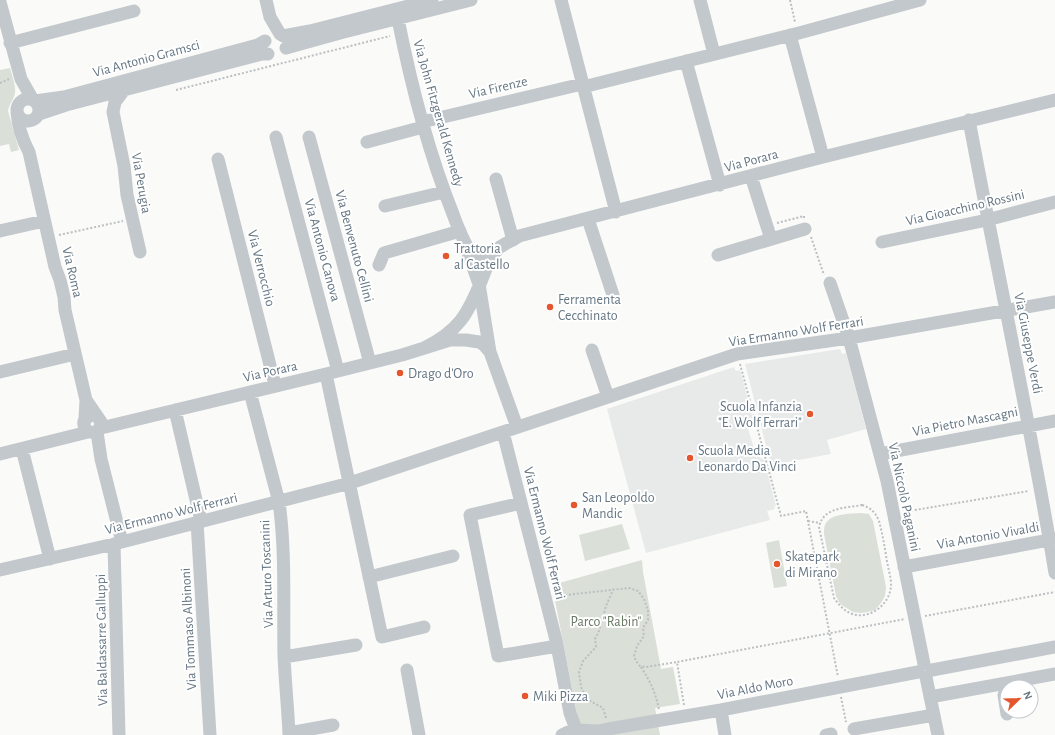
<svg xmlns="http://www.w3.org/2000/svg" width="1055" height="735" viewBox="0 0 1055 735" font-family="'Alegreya Sans',sans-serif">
<rect width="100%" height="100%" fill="#fafaf8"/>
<path fill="#e8e9e9" d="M840,349L842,354L846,353L866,429L827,440L831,454L771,465L745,364Z
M734,367L736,371L740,370L753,419L746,422L756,455L764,460L776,506H774L775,509L767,511L770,520L646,553L607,409Z"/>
<path fill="#dadfd7" d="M10,68C12,75 16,85 15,93C14,99 9,104 8,111L19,150L11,152L9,144L0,146V70Z
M860,513L869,514L873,521L886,587L885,596L881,603L875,610L867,612L861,613L853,612L840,604L836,596L824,534C824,531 824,527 825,525C830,513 850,514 860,513Z
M622,524L630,549L585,561L579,535Z
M779,540L787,586L774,588L766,543Z
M642,560L643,572L661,669L673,667L680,704L655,708L660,735H581L552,585Z"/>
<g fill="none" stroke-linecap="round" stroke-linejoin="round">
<path stroke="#bbbfc2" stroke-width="2" stroke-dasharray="2 2" stroke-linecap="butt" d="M790,0L795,22
M0,83L9,79
M176,90L390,36
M777,223L804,216V218
M59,235L123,221
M811,237L824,275
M740,364L781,516L806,511L838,677
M862,505C871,508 875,512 879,521C882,532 884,543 886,555C887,564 890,573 891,582C892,598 880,612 864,615C850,617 841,608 834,598L819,527C823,507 846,508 862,505Z
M903,512L1029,491
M808,521L820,523
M557,596L629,588L638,591L644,599L648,610V620L643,628L644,636L637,646L634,656L636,661L640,666L646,667L677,662
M925,616L1055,592
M641,667C650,681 656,693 659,710
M841,697L846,722
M684,705L677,662L905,619
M606,718L603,708L587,699L581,687L579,672L583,661L596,647L595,639L599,631L606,606L613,590"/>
<path stroke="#c3c8cc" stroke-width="13" d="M266,0L270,17L280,34
M561,0L616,212
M700,0L714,54
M0,2L21,79L33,100
M398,19C411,85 428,151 453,214C457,225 466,249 475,257C479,260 485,260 490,260
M790,35L823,157
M283,36L310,31L432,0
M10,43L134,11
M286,48L340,33L471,0
M686,61L720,185
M583,87L799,33L920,0
M124,90L115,102L113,112L124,166L127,195L140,252
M17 110a11 11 0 1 1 22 0a11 11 0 1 1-22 0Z
M35,101L64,97L258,45L265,41
M17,112C18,127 22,139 29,152L55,267L60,280L64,297L65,310L86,400L85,418
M39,114L66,105L262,54H268
M969,120C997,271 1030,421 1055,573
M422,122L582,84
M276,137L338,371
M309,137L370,363
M367,142L423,127
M218,159L275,385
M751,176L771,239
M496,179L513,240
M385,206L444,192
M588,219L613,295
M0,231L44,221
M882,242L987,220L1055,202
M467,250L479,284L490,352L517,427
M718,255L805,229
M379,265L384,253L460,231
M830,283L849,338L887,481L924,664
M424,348C459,331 468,314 482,279C486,268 491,255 500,247C506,243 513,240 519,236L823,157L1055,100
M592,350L608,397
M0,372L75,354
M326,374L382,637L424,627
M250,392L279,502C286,553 283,604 284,655C285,682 288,708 289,735
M86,400L101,422C101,437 82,435 84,421L90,415H96
M175,410L201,521
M101,428L326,374L402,355L450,340H466L479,342L484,345L490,352
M97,432L101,459L122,542
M503,432L556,640L570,713L576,729
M22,449L50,559
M0,454L88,432
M880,454L1055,421
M521,503L470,515L498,656L557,646
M197,522L210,735
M114,544L119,735
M904,567L1055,539
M0,570L114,544L350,483L737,354L849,338L1055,302
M369,577L453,556
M284,657L356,645
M407,670L419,735
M932,670L1055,647
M926,677L938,735
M1004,695L1007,714
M930,697L1055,674
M721,710L725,735
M854,729L934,715
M578,730L598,731L608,729L721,710L918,672
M289,733L333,725
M562,735L568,732
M826,735L831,734"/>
</g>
<g fill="#e4572e" stroke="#fff" stroke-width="1.5">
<circle cx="446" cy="256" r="4"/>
<circle cx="550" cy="307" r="4"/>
<circle cx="400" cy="373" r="4"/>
<circle cx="810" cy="414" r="4"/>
<circle cx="690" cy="458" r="4"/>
<circle cx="574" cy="505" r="4"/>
<circle cx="777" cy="564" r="4"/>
<circle cx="525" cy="696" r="4"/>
</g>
<g text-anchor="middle" stroke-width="4" stroke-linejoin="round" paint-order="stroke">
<g font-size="14" fill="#657683" stroke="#fff">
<text transform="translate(146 58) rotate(-15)" y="5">Via Antonio Gramsci</text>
<text transform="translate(498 87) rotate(-13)" y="5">Via Firenze</text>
<text transform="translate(439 113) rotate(74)" y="5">Via John Fitzgerald Kennedy</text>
<text transform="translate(751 160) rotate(-15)" y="5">Via Porara</text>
<text transform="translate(142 183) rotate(80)" y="5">Via Perugia</text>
<text transform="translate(965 207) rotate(-13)" y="5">Via Gioacchino Rossini</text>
<text transform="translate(355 246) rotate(75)" y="5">Via Benvenuto Cellini</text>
<text transform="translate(323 250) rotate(75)" y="5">Via Antonio Canova</text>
<text transform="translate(262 268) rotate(76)" y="5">Via Verrocchio</text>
<text transform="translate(73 272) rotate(77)" y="5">Via Roma</text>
<text transform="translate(796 331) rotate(-9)" y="5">Via Ermanno Wolf Ferrari</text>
<text transform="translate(1029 343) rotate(79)" y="5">Via Giuseppe Verdi</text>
<text transform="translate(270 371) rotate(-13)" y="5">Via Porara</text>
<text transform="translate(965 421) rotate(-11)" y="5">Via Pietro Mascagni</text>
<text transform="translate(905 497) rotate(78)" y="5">Via Niccolò Paganini</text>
<text transform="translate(171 513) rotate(-14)" y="5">Via Ermanno Wolf Ferrari</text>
<text transform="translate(545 533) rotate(76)" y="5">Via Ermanno Wolf Ferrari</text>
<text transform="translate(988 535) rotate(-10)" y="5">Via Antonio Vivaldi</text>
<text transform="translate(266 574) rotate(-92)" y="5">Via Arturo Toscanini</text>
<text transform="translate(188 629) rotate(-93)" y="5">Via Tommaso Albinoni</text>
<text transform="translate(101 640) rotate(-91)" y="5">Via Baldassarre Galluppi</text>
<text transform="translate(755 687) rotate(-11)" y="5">Via Aldo Moro</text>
</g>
<g font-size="14" fill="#657683" stroke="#fff" text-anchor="start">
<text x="454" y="253">Trattoria<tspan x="454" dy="16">al Castello</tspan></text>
<text x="558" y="304">Ferramenta<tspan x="558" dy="16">Cecchinato</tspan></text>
<text x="408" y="378">Drago d'Oro</text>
<text x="802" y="411" text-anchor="end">Scuola Infanzia<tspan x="802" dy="16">"E. Wolf Ferrari"</tspan></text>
<text x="698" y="455">Scuola Media<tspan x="698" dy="16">Leonardo Da Vinci</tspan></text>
<text x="582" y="502">San Leopoldo<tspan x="582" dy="16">Mandic</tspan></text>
<text x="785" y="561">Skatepark<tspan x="785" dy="16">di Mirano</tspan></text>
<text x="533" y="701">Miki Pizza</text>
</g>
<g font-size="14" fill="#687a64" stroke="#fff">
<text x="606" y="626">Parco "Rabin"</text>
</g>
</g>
<g transform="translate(1019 699) rotate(67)"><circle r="19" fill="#ffffff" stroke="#c1c8cd"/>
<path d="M0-3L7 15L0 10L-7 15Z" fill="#e4572e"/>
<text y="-6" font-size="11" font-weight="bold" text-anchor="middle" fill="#657683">N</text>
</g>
</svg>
